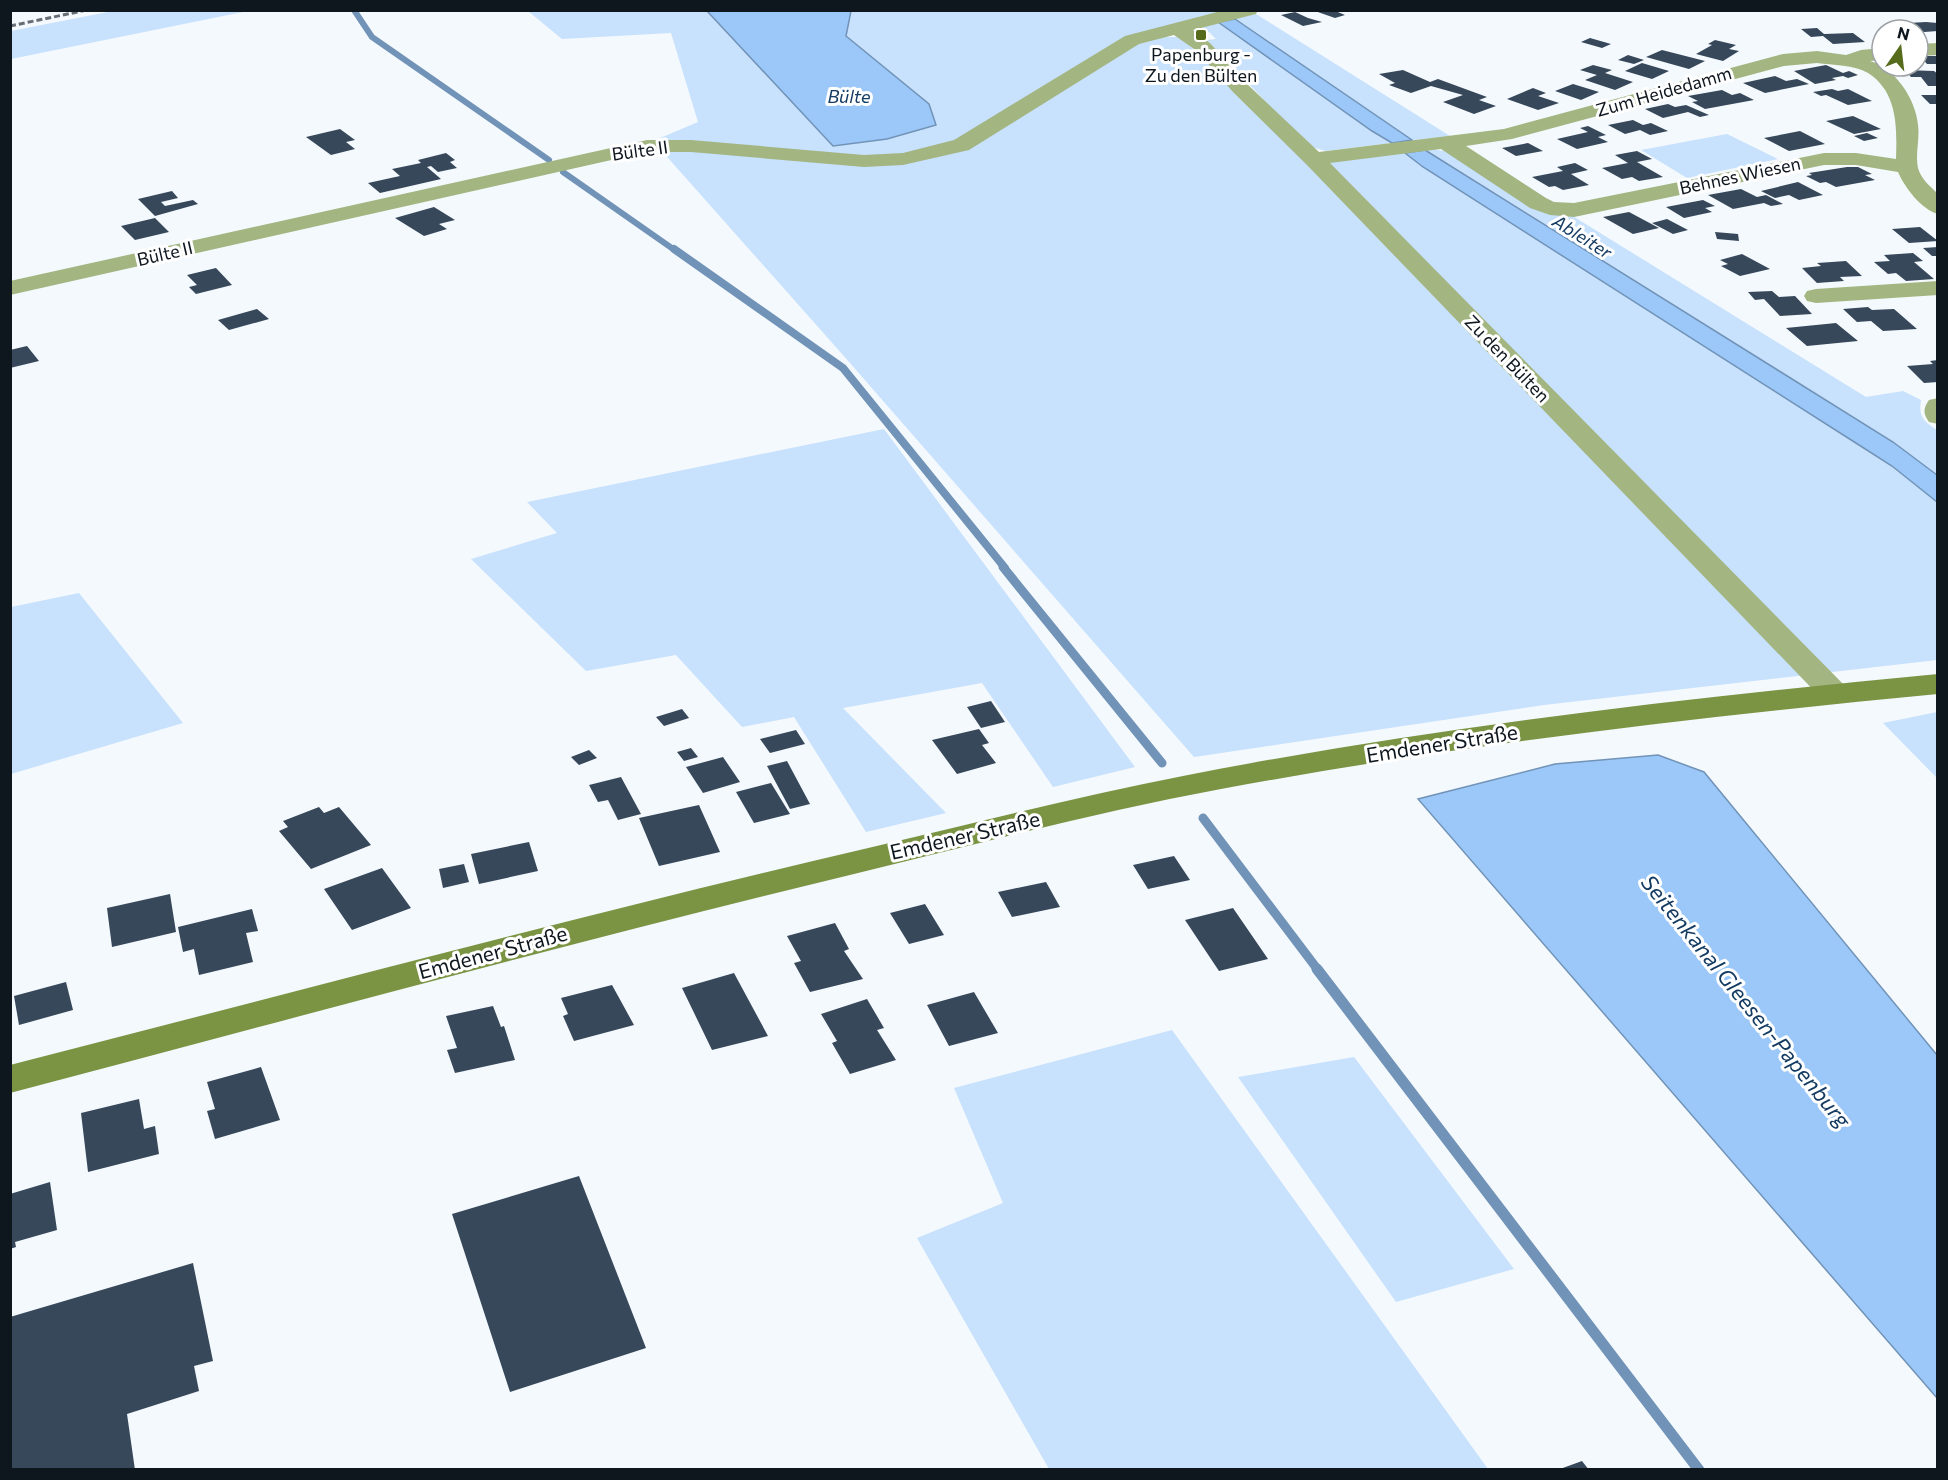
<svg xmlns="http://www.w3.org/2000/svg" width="1948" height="1480" viewBox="0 0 1948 1480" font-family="Commissioner,sans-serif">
<rect width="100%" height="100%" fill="#f4f9fd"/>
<path fill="#c8e1fc" d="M113,11V10L248,11L11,59V31Z
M528,11H707L833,146L929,104L846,36L849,11H1226L1199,17L1160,37H1184L1310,165L1431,149L1444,151L1571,215L1866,397L1903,391L1921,400C1918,417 1924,421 1937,430V660L1544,705L1194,757L850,363L653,141L698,122L671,33L562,39Z
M1256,14L1450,136L1326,151L1308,146L1207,40L1216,39L1209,32L1199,33L1205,25Z
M1727,134L1778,159L1687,178L1641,150Z
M884,429L1135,767L1053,787L982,683L843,708L946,813L866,832L794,717L742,727L676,655L586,671L471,559L557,533L527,502Z
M79,593L183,723L11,774V607Z
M1937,712H1938L1937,778L1883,723Z
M1172,1030L1488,1469H1049L917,1238L1003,1203L954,1088Z
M1354,1057L1514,1269L1396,1302L1238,1077Z"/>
<path fill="#9bc8f9" stroke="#7193b7" stroke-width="1.5" d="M707,11H851L846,36L929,104L936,125L887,139L833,146Z
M1235,19L1412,140L1392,143L1372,131L1218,22Z
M1425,150L1893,442L1937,475V502L1892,466L1859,445L1423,167L1405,153Z
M1658,755L1704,772L1937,1055V1398L1418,799L1555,764Z"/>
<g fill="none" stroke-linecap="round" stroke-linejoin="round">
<path stroke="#7193b7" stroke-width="6" d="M354,10L372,37L549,160
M563,172L676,251"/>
<path stroke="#7193b7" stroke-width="8" d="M674,249L843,368L1005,568"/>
<path stroke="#7193b7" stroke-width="9" d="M1003,567L1162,763
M1203,818L1318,970"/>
<path stroke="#7193b7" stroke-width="11" d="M1317,969L1699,1470"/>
</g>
<path fill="#37485b" d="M1312,10H1333L1345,15L1335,18Z
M1295,12L1308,18L1322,22L1303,26L1281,15Z
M1926,22L1938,23V31L1924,32L1908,23Z
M1817,28L1824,34L1853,33L1865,42L1833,44L1823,36L1811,37L1801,29Z
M1590,38L1611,44L1602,48L1581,42Z
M1715,40L1736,45L1729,49L1739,51L1723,61L1696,54L1712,45L1708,44Z
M1662,50L1705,61L1689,69L1646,57Z
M1628,55L1644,60L1634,64L1618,60Z
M1920,56H1938V64H1927Z
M1642,63L1669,71L1652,79L1625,71Z
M1593,65L1612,70L1605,73L1633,82L1615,90L1585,80L1597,75L1580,70Z
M1826,65L1843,73L1849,71L1858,75L1848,78L1843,76L1832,78L1836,80L1815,84L1794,71Z
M1403,70L1430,82L1438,79L1487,97L1479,100L1496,106L1474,114L1443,102L1463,95L1431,86L1411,93L1389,85L1395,83L1379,74Z
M1905,70L1934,71L1938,74V86H1928L1921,77H1911Z
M1775,76L1786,81L1797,79L1809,84L1765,93L1743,83Z
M1573,84L1599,92L1581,100L1555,91Z
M1533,88L1546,93L1538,96L1559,103L1538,110L1507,99Z
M1832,89L1838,91L1848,89L1872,101L1848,105L1826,95L1821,96L1813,92Z
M1722,90L1732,95L1740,93L1754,100L1705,109L1692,102L1698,101L1688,96Z
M1921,95H1938V104H1930Z
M1668,104L1675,107L1686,105L1709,115L1700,117L1688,112L1663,118L1645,109Z
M1853,116L1881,129L1854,134L1826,121Z
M1633,120L1643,125L1651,123L1668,131L1650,135L1640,130L1625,134L1608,125Z
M1588,126L1606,135L1598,137L1608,142L1577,149L1557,139L1588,132L1580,128Z
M340,129L355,140L346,142L355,149L331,155L306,137Z
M1800,131L1825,144L1789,151L1764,138Z
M1867,133L1878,138L1864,141L1854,136Z
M1528,143L1543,151L1516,156L1502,148Z
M1637,151L1652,159L1637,162L1663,177L1639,181L1632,177L1622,179L1602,168L1628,163L1615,155Z
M446,153L455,160L450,162L457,168L438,172L431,166L427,167L441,179L380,193L368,183L400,176L392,169L421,163L418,160Z
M1575,163L1588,170L1571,174L1589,185L1563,190L1555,186L1549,187L1532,177L1563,171L1557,167Z
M1847,167H1858L1872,174L1865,175L1875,180L1836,187L1826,182L1820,183L1806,176L1812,175L1809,173Z
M1798,182L1823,195L1799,200L1789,195L1775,198L1761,191Z
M1741,189L1757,197L1766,195L1783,204L1771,206L1764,203L1733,209L1708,195Z
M172,191L178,198L161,202L165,206L193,200L198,204L155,216L138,199Z
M1703,200L1715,206L1705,208L1712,212L1684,218L1666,207Z
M434,207L455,220L439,224L447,229L424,236L395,218Z
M1629,212L1659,228L1633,234L1603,217Z
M155,218L169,232L135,240L121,226Z
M1667,219L1688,230L1673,234L1652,223Z
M1920,227L1938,241L1909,243L1892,229Z
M1715,232L1738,234L1739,241L1717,239Z
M1938,247V256H1932L1923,248Z
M1913,253L1923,261L1914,262L1934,279L1906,281L1896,273L1888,274L1874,262L1890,261L1884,255Z
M1742,254L1770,269L1740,276L1721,266L1728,264L1720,260Z
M1846,261L1862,276L1840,277L1844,281L1817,283L1802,268L1821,266L1817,263Z
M216,268L232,285L196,294L189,287L197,285L187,275Z
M1772,291L1779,297L1795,296L1812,314L1780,316L1764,299L1755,300L1748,292Z
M1868,307L1872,310L1894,309L1917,329L1883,331L1871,321L1857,322L1843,309Z
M257,309L269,319L229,330L218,320Z
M1836,323L1858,341L1807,346L1786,328Z
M27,346L39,361L10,368V350Z
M1938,360V382L1924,383L1907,366L1933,364L1930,361Z
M991,701L1005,722L981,728L967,707Z
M682,709L689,718L664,726L656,717Z
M979,729L989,743L982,745L996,763L957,774L932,740Z
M796,730L805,744L770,753L760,739Z
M691,748L698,757L684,761L677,752Z
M589,750L597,758L579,765L571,757Z
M723,757L740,782L703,793L686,767Z
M787,761L810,804L790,809L767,766Z
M621,777L641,814L618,820L608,800L598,802L589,785Z
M771,783L790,814L754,823L736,792Z
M699,805L720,852L659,866L639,818Z
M319,807L324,813L339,807L371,845L311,869L279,831L288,827L283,821Z
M529,842L538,871L479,884L471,854Z
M1174,856L1190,880L1148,889L1133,865Z
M464,864L469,882L443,888L439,869Z
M382,868L411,908L352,930L324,889Z
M1046,882L1060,907L1012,917L998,892Z
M170,894L176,932L112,947L107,908Z
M925,904L944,935L909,944L890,913Z
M1233,908L1268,959L1219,971L1185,920Z
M252,909L258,931L246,933L253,962L199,975L194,949L183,952L178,927Z
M835,923L849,949L844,951L863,979L810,992L794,963L801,961L787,936Z
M734,973L768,1036L712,1050L682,988Z
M66,982L73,1010L19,1025L14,996Z
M612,985L634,1025L574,1041L563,1016L568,1014L561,998Z
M974,992L998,1033L949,1046L927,1005Z
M867,999L884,1028L877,1030L896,1060L850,1074L832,1043L837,1041L821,1014Z
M493,1006L501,1027L504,1026L515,1060L455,1073L447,1050L457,1048L446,1016Z
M261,1067L280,1120L215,1139L207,1111L215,1109L207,1082Z
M139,1099L144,1129L155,1126L159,1154L88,1172L81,1113Z
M579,1176L646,1348L510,1392L452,1214Z
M50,1182L57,1230L15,1242L16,1247L10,1249V1194Z
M193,1263L213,1361L194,1366L199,1391L127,1414L135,1470H10V1317Z
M1582,1461L1589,1470H1560V1469Z"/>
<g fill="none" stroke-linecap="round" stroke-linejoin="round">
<path fill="#a3b581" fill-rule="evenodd" d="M1225,10H1258L1256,14L1193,30L1210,43L1247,84L1319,152L1504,129L1783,54L1817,51L1846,55L1861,50L1882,48V60L1870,61C1894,67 1916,99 1918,125C1920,139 1915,154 1918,168C1921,179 1930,186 1938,194V214C1921,209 1905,188 1898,172L1856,165H1824L1574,217L1550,215L1530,208L1441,149L1330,163L1846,687L1851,694L1846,701L1835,704L1824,701L1306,164L1233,92L1197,51L1174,35L1139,44L969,150L903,165L864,167L691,152H647L10,295V281L647,140H691L864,155L903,153L954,140L1125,36ZM1817,63C1833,65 1854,65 1868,73C1898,92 1897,128 1896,159L1856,153H1824L1574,203L1554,202L1546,198L1466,146L1512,139L1784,66Z
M1938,43V55L1918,56V44Z
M1938,281V295L1816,303L1807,301L1804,296L1807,291L1816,289Z
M1938,398V424L1929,422C1923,414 1923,408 1929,400Z"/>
<path fill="#7b9443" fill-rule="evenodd" d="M1938,674V694C1698,717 1458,745 1221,789C1098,812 976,844 854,874C572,942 291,1019 10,1093V1065C295,992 579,916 864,849C970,824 1076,797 1183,776C1432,727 1685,698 1938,674Z"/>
<path stroke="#666d74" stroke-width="3" stroke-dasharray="6 3" stroke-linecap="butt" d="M10,26L87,10"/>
</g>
<rect fill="#566c1c" stroke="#fff" stroke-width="2" x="1195" y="29" width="12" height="12" rx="3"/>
<g text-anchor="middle" stroke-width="6" stroke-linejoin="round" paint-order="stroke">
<g font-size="18" fill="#0e161e" stroke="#fff">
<text x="1201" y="61">Papenburg -<tspan x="1201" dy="21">Zu den Bülten</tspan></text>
</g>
<g font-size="18" fill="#0e161e" stroke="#fff">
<text transform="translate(1664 92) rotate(-16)" y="6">Zum Heidedamm</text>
<text transform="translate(640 151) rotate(-8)" y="6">Bülte II</text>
<text transform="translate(1740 176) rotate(-12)" y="6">Behnes Wiesen</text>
<text transform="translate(165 254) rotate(-13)" y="6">Bülte II</text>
<text transform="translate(1507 359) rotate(46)" y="6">Zu den Bülten</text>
</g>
<g font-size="18" font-style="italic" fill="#143b62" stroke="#fff">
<text x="849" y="103">Bülte</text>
<text transform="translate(1582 237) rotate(32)" y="6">Ableiter</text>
</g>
<g font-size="21" fill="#0e161e" stroke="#fff">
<text transform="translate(1442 744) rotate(-9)" y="7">Emdener Straße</text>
<text transform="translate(965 836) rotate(-13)" y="7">Emdener Straße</text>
<text transform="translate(493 953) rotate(-15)" y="7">Emdener Straße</text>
</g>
<g font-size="22" font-style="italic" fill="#143b62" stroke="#fff">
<text transform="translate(1746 1001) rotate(51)" y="8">Seitenkanal Gleesen-Papenburg</text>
</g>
</g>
<rect width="1948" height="1480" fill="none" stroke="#0e161e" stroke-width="24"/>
<g transform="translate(1900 48) rotate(14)"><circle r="28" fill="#ffffff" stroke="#9fa2a5" stroke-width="1.5"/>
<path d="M0-4.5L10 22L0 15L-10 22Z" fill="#566c1c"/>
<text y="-9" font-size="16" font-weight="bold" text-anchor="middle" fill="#0e161e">N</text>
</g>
</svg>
